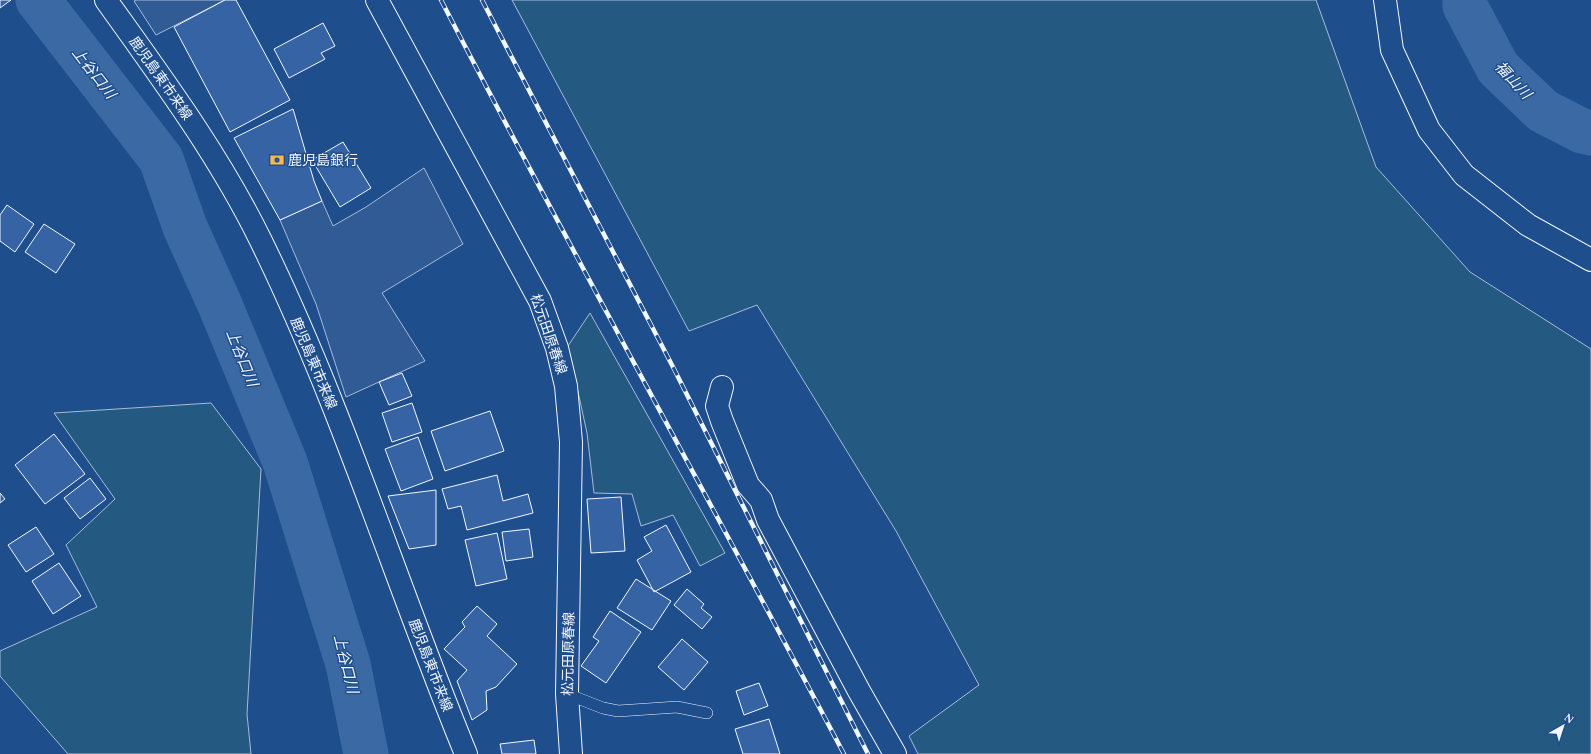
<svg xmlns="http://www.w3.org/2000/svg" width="1591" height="754" viewBox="0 0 1591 754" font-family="Spectral,'Noto Sans JP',serif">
<rect width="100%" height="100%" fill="#1f4e8c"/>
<path fill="#245a82" stroke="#a8bbd7" d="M512,0H1316L1376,167L1470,272L1591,349V754H918L909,736L979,685L896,531L757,305L689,331Z
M590,313L725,553L700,566L673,515L641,526L632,494L594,493L587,433L568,346Z
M211,403L261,469L247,714L251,754H68L0,676V651L97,607L66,545L115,499L54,413Z"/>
<path fill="#305b95" stroke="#a8bbd7" d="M136,0H225L156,35L134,1Z
M424,168L463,244L382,293L425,361L346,397L316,304L280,220L322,201L333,226L366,207Z"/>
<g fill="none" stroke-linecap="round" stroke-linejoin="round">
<path stroke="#3b69a3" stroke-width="45" d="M38,0L161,159L185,227L220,305L285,462L348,664L366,754
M1465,0V6L1498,68L1543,111L1582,131L1591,133"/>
</g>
<path fill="#3563a3" stroke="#f2f6ff" d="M0,0H11L0,8Z
M225,0H236L290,100L230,132L174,27Z
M323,23L335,46L321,53L325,59L289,78L274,49Z
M293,109L314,181L322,201L280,220L234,138Z
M343,142L371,188L340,207L312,160Z
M7,205L34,224L15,252L0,241V215Z
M44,224L75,244L56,273L25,252Z
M402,373L412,396L389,405L379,382Z
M412,403L422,432L392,442L382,413Z
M490,411L504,451L445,471L431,431Z
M54,434L85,474L45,504L15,465Z
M418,437L433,479L401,491L385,449Z
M497,475L503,501L528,494L533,513L467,530L461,506L448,509L442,489Z
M90,478L106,499L80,519L64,498Z
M436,490V545L409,549L388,496Z
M0,493L5,499L0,503Z
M621,497L625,551L591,553L587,499Z
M666,525L691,572L654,592L637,560L652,551L644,537Z
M36,527L54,554L26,572L8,545Z
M529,529L533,557L506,561L502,532Z
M497,533L507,579L476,586L465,540Z
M59,563L81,596L53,614L32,581Z
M636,579L671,601L652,630L617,608Z
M687,589L704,604L701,608L712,617L702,629L674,605Z
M477,606L497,624L487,636L517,664L496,687L486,691L487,710L472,720L457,681L467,670L444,649L465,627L462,622Z
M610,611L641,632L606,683L581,666L599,641L593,637Z
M682,639L708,662L684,690L658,667Z
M759,683L768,706L744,715L736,691Z
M769,719L780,754H743L735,729Z
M534,740L536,754H502L500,744Z"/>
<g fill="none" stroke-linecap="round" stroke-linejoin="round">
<defs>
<path id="lane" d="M567,694L603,708L618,711L677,707L707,713"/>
<path id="street" d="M377,0L540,301L557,348L566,386L571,442L567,694L571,754
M722,387L717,406L722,421L748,485L761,500L768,520L859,691L895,754"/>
<path id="secondary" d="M1385,0L1392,50L1429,130L1464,175L1528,225L1591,260"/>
<path id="primary" d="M106,0C161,77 219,155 261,241C342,406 396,584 466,754"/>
</defs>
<use href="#lane" stroke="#f2f6ff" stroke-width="12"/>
<use href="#street" stroke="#f2f6ff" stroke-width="24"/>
<use href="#secondary" stroke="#f2f6ff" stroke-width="24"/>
<use href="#primary" stroke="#f2f6ff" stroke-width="24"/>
<use href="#lane" stroke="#1f4e8c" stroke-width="11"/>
<use href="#street" stroke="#1f4e8c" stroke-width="22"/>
<use href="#secondary" stroke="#1f4e8c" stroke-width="22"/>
<use href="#primary" stroke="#1f4e8c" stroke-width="22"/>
<defs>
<path id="rail" d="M441,0C572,253 711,502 844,754
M482,0L673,367L868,754"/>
</defs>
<use href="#rail" stroke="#f2f6ff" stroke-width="4.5"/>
<use href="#rail" stroke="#1f4e8c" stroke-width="3" stroke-dasharray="9" stroke-linecap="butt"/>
</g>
<defs>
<symbol id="bank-bare" viewBox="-9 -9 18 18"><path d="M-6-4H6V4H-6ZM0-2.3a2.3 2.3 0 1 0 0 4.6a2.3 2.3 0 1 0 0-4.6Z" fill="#ffb74d" stroke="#1f4e8c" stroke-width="2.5" paint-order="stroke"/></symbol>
</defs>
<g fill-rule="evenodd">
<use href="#bank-bare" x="267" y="150" width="20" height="20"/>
</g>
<g text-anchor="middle" stroke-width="3" stroke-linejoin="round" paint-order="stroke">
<g font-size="14" fill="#f2f6ff" stroke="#1f4e8c">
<text transform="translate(161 78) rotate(55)" y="5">鹿児島東市来線</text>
<text transform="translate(549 334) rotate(71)" y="5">松元田原春線</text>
<text transform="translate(314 363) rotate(67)" y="5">鹿児島東市来線</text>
<text transform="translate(568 654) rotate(-89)" y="5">松元田原春線</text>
<text transform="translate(431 665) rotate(69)" y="5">鹿児島東市来線</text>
</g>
<g font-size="14" fill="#f2f6ff" stroke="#1f4e8c" text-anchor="start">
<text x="288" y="165">鹿児島銀行</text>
</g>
<g font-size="15" font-style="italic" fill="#f2f6ff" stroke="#1f4e8c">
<text transform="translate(94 73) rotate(52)" y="5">上谷口川</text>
<text transform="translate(1513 80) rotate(47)" y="5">福山川</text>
<text transform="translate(242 358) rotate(68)" y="5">上谷口川</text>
<text transform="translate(346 664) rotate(76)" y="5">上谷口川</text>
</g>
</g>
<g transform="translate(1563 726) rotate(39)" stroke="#1f4e8c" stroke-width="3" paint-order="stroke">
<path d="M0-3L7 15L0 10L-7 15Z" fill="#f2f6ff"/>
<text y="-6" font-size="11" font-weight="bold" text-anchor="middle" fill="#f2f6ff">N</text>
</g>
</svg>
